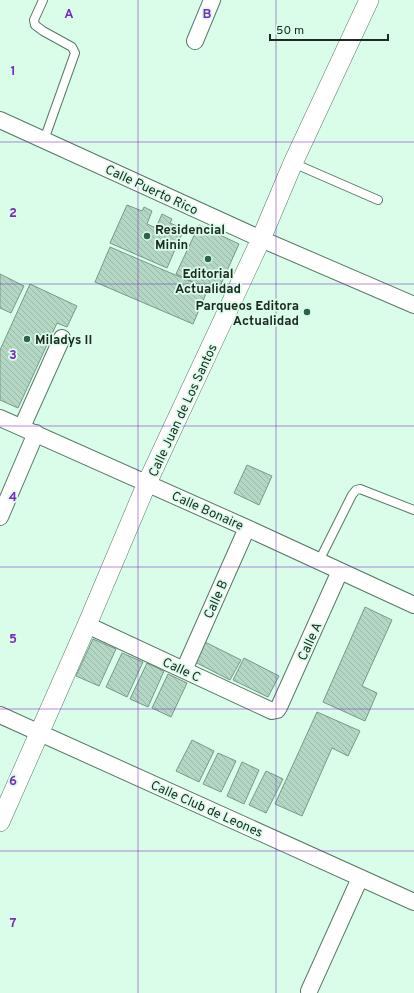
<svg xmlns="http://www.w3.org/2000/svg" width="414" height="993" viewBox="0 0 414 993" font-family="Overpass,sans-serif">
<defs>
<pattern id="building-back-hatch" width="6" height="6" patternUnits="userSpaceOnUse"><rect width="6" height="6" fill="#b4d7c4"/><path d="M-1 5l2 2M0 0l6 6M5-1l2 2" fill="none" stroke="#9ab9a8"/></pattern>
</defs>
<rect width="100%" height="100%" fill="#d9fde9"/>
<path fill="url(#building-back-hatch)" stroke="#779987" d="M127,205L142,211L144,207L152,211L147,224L156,228L162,214L172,219L170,223L184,229L167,268L110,243Z
M199,225L239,244L217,293L176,274Z
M110,247L208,289L193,324L95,282Z
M0,274L24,286L11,313L0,308Z
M30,284L77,306L67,327L57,323L18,408L0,400V350Z
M247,465L272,476L259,505L234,493Z
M365,607L392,620L362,686L377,693L365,721L323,702Z
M93,639L116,649L99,686L76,676Z
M205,642L241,660L230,680L195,662Z
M122,653L143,662L127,697L106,687Z
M244,658L279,676L268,697L233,680Z
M147,663L164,671L148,707L130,699Z
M168,674L187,683L171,717L152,708Z
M317,712L360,731L348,756L332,748L302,816L275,804Z
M192,740L214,751L199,782L176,771Z
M218,753L236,761L221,792L203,784Z
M242,762L259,770L244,804L227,796Z
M266,771L283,779L266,813L249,805Z"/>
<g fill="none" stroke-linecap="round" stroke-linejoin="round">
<defs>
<path id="service" d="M43,0L34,20L35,25L43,31L72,47L75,53L44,140
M293,163L378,200
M319,561L352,495L356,490L360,489L414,510"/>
<path id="minor" d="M195,41L212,0
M0,120L261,239L414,305
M0,418L247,528L414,605
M22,427L62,338
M0,517L36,433
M87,625L272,711L277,710L279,707L340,571
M184,670L247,528
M0,715L414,902
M309,991L360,878"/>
<path id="tertiary" d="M0,822L87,625L147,483L261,239L293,163L369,0"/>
</defs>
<use href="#service" stroke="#587967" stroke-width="10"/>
<use href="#minor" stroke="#587967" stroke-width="18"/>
<use href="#tertiary" stroke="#587967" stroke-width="20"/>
<use href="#service" stroke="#fff" stroke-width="8"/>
<use href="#minor" stroke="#fff" stroke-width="16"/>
<use href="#tertiary" stroke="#fff" stroke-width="19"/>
</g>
<path fill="none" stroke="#7b2cbf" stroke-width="1" stroke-opacity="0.55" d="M138,0V993M276,0V993M0,142H414M0,284H414M0,426H414M0,567H414M0,709H414M0,851H414"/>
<g fill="#2d634a" stroke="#d9fde9" stroke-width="1.5">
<circle cx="147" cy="236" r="4"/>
<circle cx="208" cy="259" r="4"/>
<circle cx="307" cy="312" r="4"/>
<circle cx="27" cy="339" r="4"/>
</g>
<g text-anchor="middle" stroke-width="3.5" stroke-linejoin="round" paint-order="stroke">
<g font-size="13" fill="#1c2a23" stroke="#d9fde9">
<text transform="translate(152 189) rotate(25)" y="5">Calle Puerto Rico</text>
<text transform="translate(182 410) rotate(-65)" y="5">Calle Juan de Los Santos</text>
<text transform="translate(208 510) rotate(24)" y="5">Calle Bonaire</text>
<text transform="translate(215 599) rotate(-66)" y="5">Calle B</text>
<text transform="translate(309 641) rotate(-66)" y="5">Calle A</text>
<text transform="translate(182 669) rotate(25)" y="5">Calle C</text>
<text transform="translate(207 808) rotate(24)" y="5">Calle Club de Leones</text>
</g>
<g font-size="13" font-weight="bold" fill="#1c2a23" stroke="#d9fde9" text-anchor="start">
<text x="155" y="234">Residencial<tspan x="155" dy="15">Minin</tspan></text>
<text x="208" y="278" text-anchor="middle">Editorial<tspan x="208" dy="15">Actualidad</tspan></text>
<text x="299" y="310" text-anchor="end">Parqueos Editora<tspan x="299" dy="15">Actualidad</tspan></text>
<text x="35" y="344">Miladys II</text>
</g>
</g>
<g font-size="13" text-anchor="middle" font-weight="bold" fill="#7b2cbf" stroke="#d9fde9" stroke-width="3.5" stroke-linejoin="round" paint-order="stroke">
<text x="69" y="18">A</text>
<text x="207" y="18">B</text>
<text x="13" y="75">1</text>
<text x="13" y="217">2</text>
<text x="13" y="359">3</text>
<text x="13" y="501">4</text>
<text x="13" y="643">5</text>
<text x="13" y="785">6</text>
<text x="13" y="927">7</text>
</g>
<path d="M270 34v6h118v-6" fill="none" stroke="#1c2a23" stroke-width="2"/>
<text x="276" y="34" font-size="12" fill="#1c2a23" stroke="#d9fde9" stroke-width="3" paint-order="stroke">50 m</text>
</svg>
